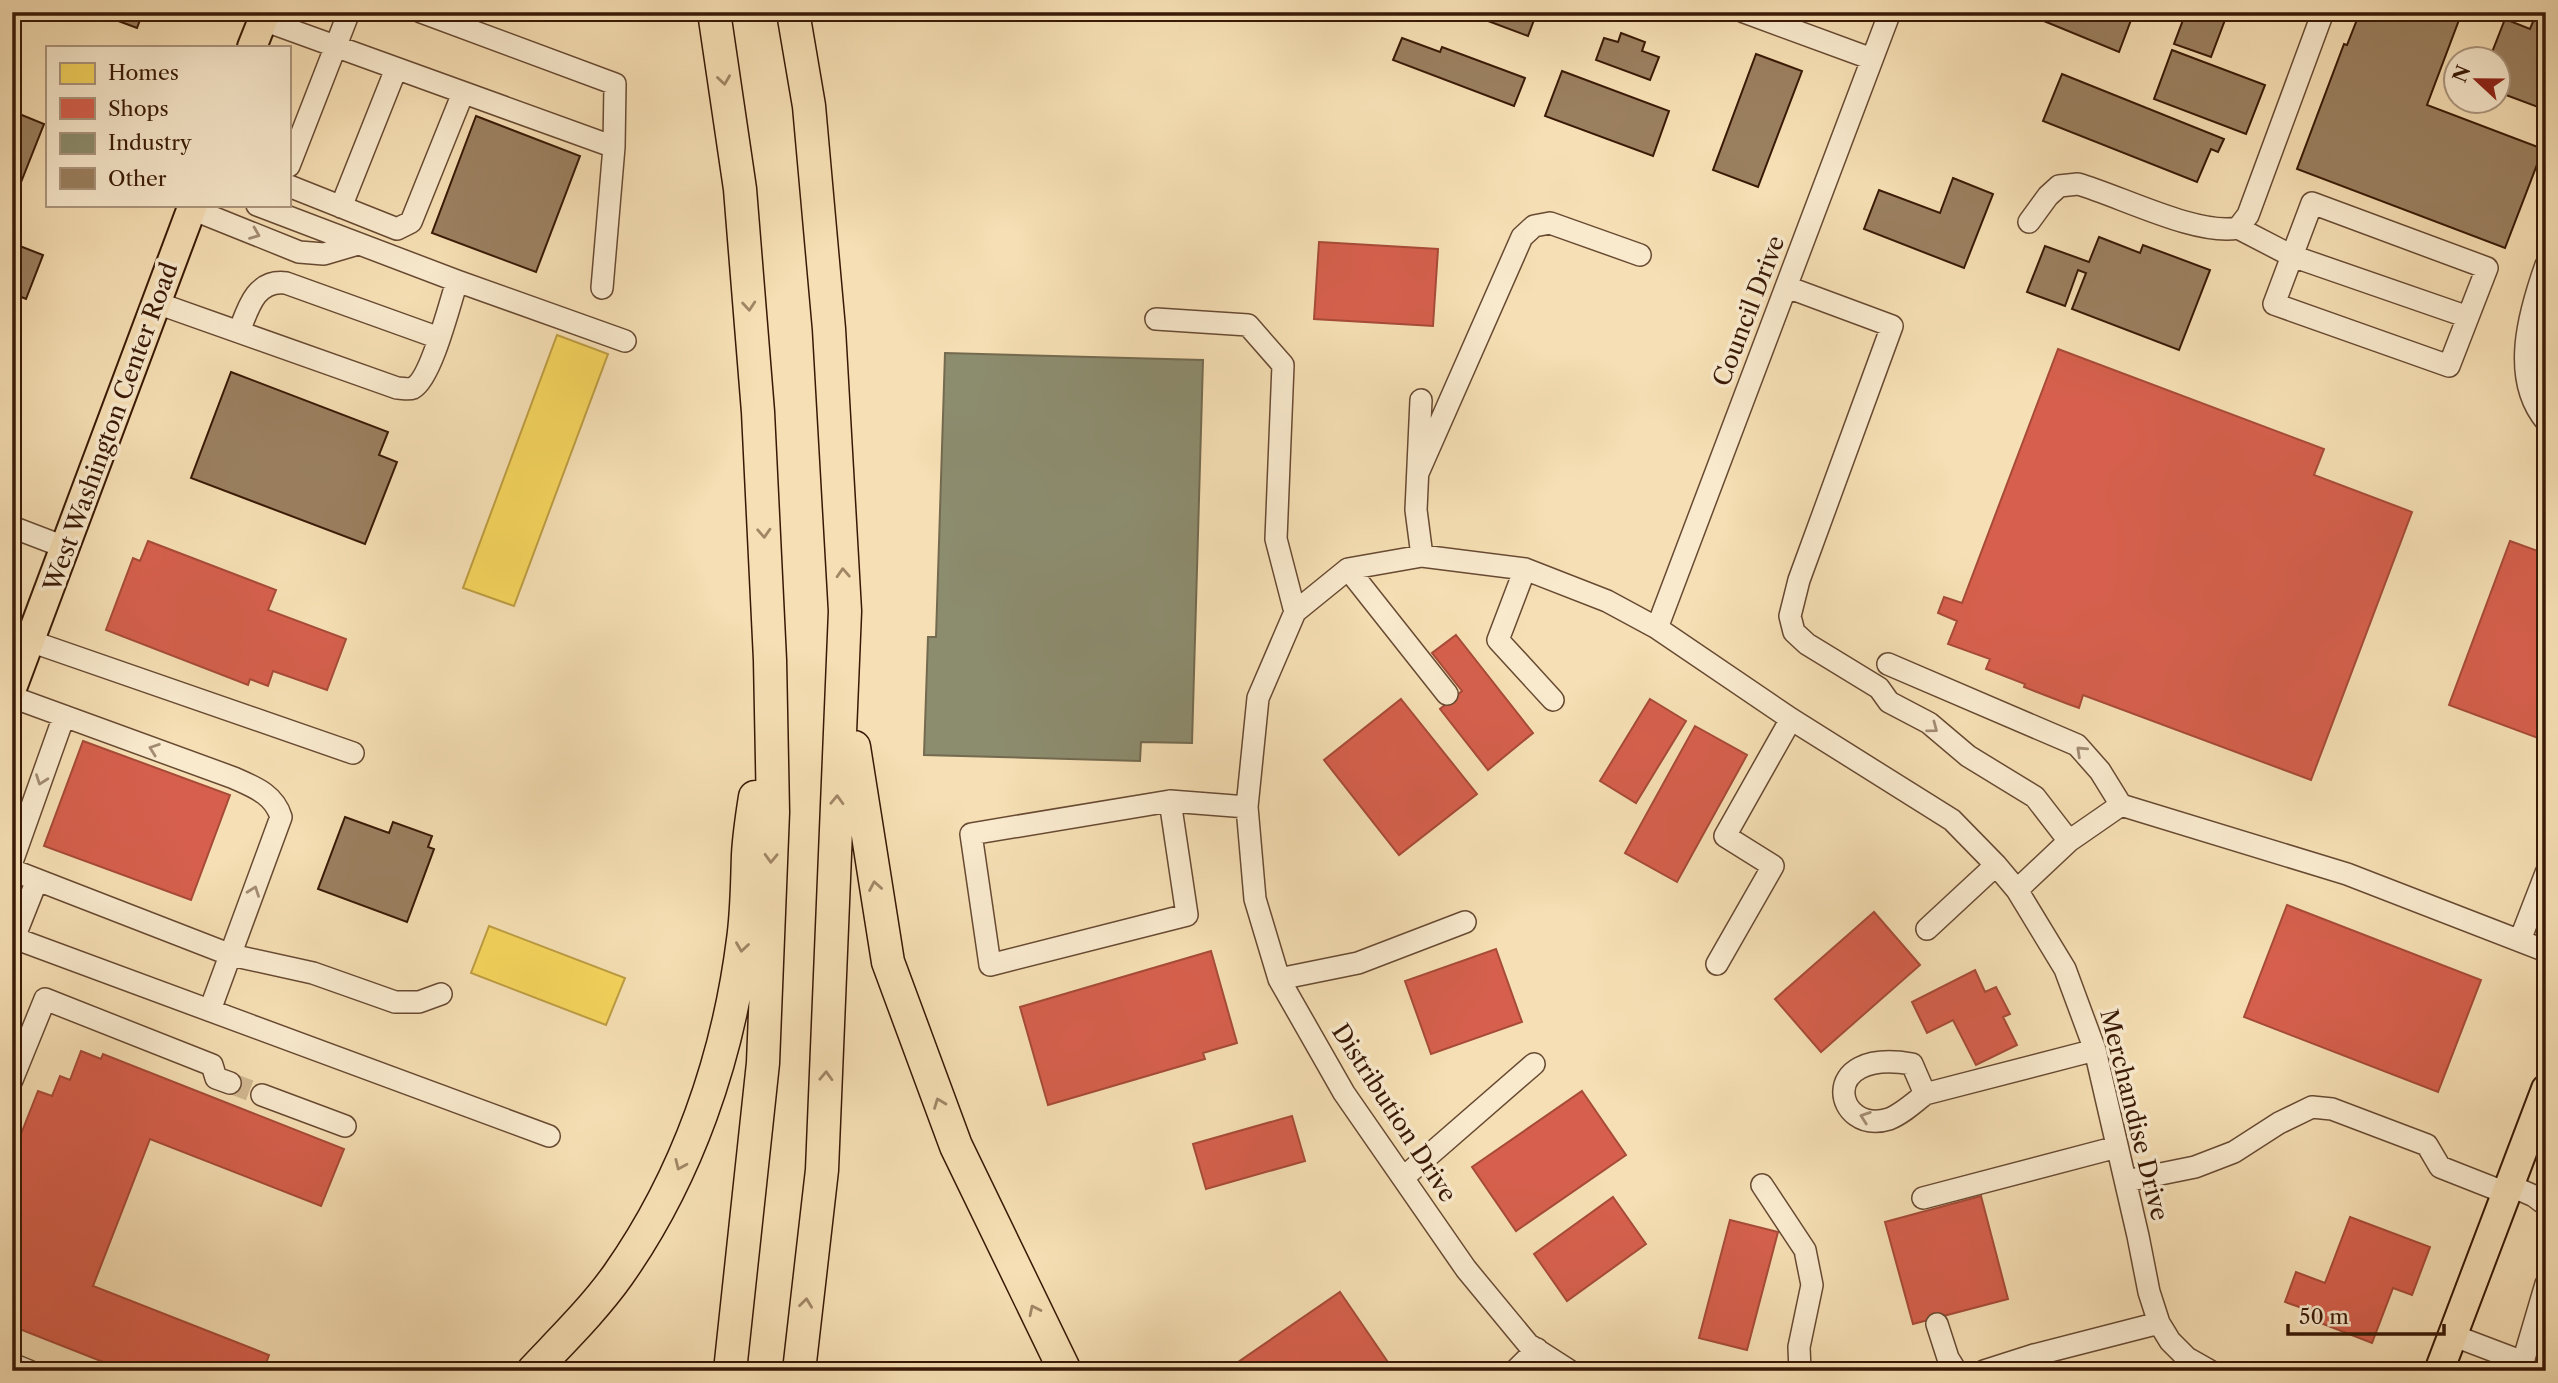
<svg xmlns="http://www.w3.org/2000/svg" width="2558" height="1383" viewBox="0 0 2558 1383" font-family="'Libre Caslon Text',serif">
<rect width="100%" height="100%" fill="#f6dfb4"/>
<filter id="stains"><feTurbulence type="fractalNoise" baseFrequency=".00286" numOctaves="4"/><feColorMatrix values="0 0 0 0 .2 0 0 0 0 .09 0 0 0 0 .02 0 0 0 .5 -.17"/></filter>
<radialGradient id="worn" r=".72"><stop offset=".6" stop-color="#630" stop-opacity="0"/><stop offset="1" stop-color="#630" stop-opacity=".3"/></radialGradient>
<path fill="#f6d55c" stroke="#bd9d42" stroke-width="2" d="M557,335L608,354L514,606L463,588Z
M489,926L625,978L606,1025L471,973Z"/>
<path fill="#d6604d" stroke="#a74b38" stroke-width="2" d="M1319,242L1438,249L1433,326L1314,319Z
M2058,349L2324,449L2314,475L2412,512L2311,780L2083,695L2079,708L2068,704L2024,687L2025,684L1986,669L1990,659L1948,644L1957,621L1938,613L1944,597L1962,603Z
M148,541L276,590L268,610L346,639L327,690L273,671L268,686L250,679L248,685L106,630L133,558L140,561Z
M2510,541L2546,554V741L2449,705Z
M1456,635L1533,733L1488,770L1440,709L1462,691L1432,653Z
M1401,699L1477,794L1399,855L1324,760Z
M1650,699L1686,721L1636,803L1600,781Z
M1695,726L1747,755L1677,882L1625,853Z
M83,741L230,795L191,900L44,846Z
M2287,905L2481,980L2438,1092L2244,1017Z
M1874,912L1920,965L1821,1052L1775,999Z
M1496,949L1522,1022L1431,1054L1405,981Z
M1211,951L1237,1043L1203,1053L1205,1059L1048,1105L1020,1007Z
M1975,970L1985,992L1996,987L2010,1014L2003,1017L2017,1045L1976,1065L1953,1020L1927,1033L1912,1002Z
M81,1051L101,1059L103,1054L344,1149L321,1206L150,1139L93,1286L269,1355L263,1371H126L12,1326V1136L19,1139L38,1091L52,1096L60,1076L70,1080Z
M1582,1091L1626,1155L1516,1231L1472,1167Z
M1292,1116L1305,1161L1206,1189L1193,1144Z
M1981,1196L2008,1299L1913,1324L1885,1222Z
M1613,1197L1646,1244L1567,1301L1534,1254Z
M2350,1217L2430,1247L2412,1295L2393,1288L2372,1343L2305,1317L2308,1310L2285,1302L2296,1272L2325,1283Z
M1730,1220L1778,1232L1747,1350L1699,1338Z
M1340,1292L1394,1371H1225Z"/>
<path fill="#8c8c6e" stroke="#736a4f" stroke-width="2" d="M945,353L1203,360L1192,743L1141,742L1140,761L924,755L928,637H936Z"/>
<path fill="#9b8060" stroke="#391906" stroke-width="2" d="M94,12H143L137,28Z
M1464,12H1537L1528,36Z
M2022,12H2134L2119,52Z
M2186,12H2228L2211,57L2174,44Z
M2360,12H2462L2427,105L2543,149L2505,248L2297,169L2344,44L2347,45Z
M2537,12H2546V110L2498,92V60H2489L2505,19L2530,29Z
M1621,33L1645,42L1642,51L1659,57L1650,80L1596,60L1604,38L1618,42Z
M1402,38L1440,52L1442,47L1525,78L1514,106L1393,60Z
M2172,50L2265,85L2246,134L2154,99Z
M1756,54L1802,71L1758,187L1713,170Z
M1562,71L1669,111L1653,156L1545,116Z
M2062,74L2224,139L2218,152L2211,149L2197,182L2043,121Z
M12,111L44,124L12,205Z
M476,116L580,156L536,272L432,233Z
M1953,178L1993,194L1964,268L1864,229L1879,190L1940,213Z
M2099,237L2140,253L2143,245L2210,270L2179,350L2072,309L2086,273L2078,270L2065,306L2027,292L2045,246L2089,262Z
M12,243L43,255L26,299L12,293Z
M231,372L388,432L379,455L397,462L365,544L191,478Z
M345,817L389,833L393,822L432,836L428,847L434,849L407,922L318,889Z"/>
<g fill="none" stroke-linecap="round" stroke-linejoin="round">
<path stroke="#d0b791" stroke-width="21" stroke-dasharray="21 10" stroke-linecap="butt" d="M230,1083L262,1095"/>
<defs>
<path id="minor" d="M421,12L615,84L614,147
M1744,12L1872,59
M263,20L614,147L602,288
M289,166L349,12
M289,186L397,229L411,222L463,93
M257,205L457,281L625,341
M341,207L396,69
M192,209L299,252L324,254L358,244
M2029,222L2048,196L2059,186L2078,184C2120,196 2197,236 2238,228L2248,215L2323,12
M2238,228L2292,256L2274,304L2449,366L2487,268L2312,203L2292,256L2468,317
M2546,265C2529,313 2510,378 2546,421
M1787,287L1892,326L1799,580L1790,616L1794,632L1807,644L1879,688L1889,702L1929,723L1968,756L2035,797L2069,841
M157,303L397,388C403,388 408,390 413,388C431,379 450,303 457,281
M1156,319L1248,325L1283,365L1276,539L1295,612
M239,332C248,308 256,279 286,283L439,338
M1421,400L1416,510L1422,556
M1418,473L1522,237L1534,226L1550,223L1640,255
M12,527L67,548
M1348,569L1447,694
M1525,569L1498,640L1553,700
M1657,628L1890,12
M30,641L353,753
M1888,664L2077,745L2100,771L2121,805
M12,697L234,778C254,787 274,794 281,817L210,1010
M1170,801L1187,915L990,965L971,834L1170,801L1247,807
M12,862L64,716
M12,870L231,955L313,973L395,1002H419L441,994
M37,880L14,938L549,1136
M2017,890L2069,841L2121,805L2347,874L2546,951
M1927,929L1996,865
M2520,940L2546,873
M1717,964L1773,866L1725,836L1791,719
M1279,979L1358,963L1465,922
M12,1080L45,999L212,1065L216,1078L230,1083
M1925,1094C1914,1103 1902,1114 1889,1119C1835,1136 1815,1047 1912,1064L1925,1094L2095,1050
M262,1095L345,1126
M1404,1177L1534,1064
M2126,1181L2195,1167L2234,1152L2279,1123L2312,1107L2332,1109L2427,1145L2440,1167L2506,1193
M1762,1185L1805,1250L1812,1285L1799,1347L1800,1371
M2509,1185L2534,1196L2546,1205
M1923,1198L2117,1147
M1937,1324L1948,1358L1956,1371
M2452,1335L2523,1362L2529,1371
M2523,1362L2546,1284
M12,1364L29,1371
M1515,1371L1537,1349
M1570,1371L1528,1344L1466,1269L1344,1093L1279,979L1255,899L1247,807L1258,698L1295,612L1348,569L1422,556L1525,569L1607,601L1657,628L1791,719L1952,820L1996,865L2017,890L2065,969L2095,1050L2138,1236L2149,1292L2159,1323L2170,1341L2187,1358L2210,1371
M1984,1371L2034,1355L2159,1323"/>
<path id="major" d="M252,47L266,12
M12,688L193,205
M2439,1371L2546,1089"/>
<path id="highway" d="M714,12L740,189L758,412L770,660L773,812L763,1063L730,1371
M793,12L809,106L829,329L845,611L822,1170L799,1371
M854,747L888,962L956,1146L1065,1371
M533,1371C562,1340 593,1310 618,1275C687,1177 728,1059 743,940C747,912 747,883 748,855C749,835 752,816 755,797"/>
</defs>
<use href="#minor" stroke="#684a32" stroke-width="24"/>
<use href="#major" stroke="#391906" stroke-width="32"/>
<use href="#highway" stroke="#391906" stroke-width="35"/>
<use href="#minor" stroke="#f9eace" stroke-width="21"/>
<use href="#major" stroke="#f6dfb4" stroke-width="28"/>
<use href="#highway" stroke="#f6dfb4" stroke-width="32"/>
</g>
<defs><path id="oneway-chevron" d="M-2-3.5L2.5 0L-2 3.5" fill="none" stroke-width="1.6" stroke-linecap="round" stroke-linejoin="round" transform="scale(1.75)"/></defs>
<g stroke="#a18666">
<use href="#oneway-chevron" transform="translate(724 80) rotate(82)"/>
<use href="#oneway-chevron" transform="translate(749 306) rotate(85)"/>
<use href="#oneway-chevron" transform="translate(764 533) rotate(87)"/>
<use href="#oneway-chevron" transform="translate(843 573) rotate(-93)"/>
<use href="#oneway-chevron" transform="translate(837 800) rotate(-88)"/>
<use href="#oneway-chevron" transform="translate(771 858) rotate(92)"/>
<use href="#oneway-chevron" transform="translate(875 886) rotate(-100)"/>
<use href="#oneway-chevron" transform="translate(742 947) rotate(98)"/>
<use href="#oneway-chevron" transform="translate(826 1076) rotate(-88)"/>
<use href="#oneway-chevron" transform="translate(939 1103) rotate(-111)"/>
<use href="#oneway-chevron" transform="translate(680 1165) rotate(114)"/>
<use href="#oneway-chevron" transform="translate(806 1303) rotate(-83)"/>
<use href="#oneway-chevron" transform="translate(1034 1310) rotate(-116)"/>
</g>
<g stroke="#a38c74">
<use href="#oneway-chevron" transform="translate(255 234) rotate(22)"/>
<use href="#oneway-chevron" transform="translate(1933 728) rotate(37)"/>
<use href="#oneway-chevron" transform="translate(154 749) rotate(-160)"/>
<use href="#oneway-chevron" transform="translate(2081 751) rotate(-137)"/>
<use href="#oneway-chevron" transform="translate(41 780) rotate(110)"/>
<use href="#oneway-chevron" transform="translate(254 891) rotate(-70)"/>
<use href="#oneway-chevron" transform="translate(1865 1117) rotate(-161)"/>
</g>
<g text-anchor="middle" stroke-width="7" stroke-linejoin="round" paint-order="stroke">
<g font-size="24" fill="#391906" stroke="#f9eace">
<text transform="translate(1749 311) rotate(-69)" y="8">Council Drive</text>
<text transform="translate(111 427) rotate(-70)" y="8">West Washington Center Road</text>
<text transform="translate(1394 1113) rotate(57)" y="8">Distribution Drive</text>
<text transform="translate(2134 1115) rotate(76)" y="8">Merchandise Drive</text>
</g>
</g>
<rect width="2558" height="1383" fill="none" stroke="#f6dfb4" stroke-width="42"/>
<rect x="14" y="14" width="2530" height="1355" fill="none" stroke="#391906" stroke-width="3.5"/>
<rect x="21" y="21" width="2516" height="1341" fill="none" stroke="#391906" stroke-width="2"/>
<rect x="46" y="46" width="245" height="161" fill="#f9eace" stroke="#ac967e" stroke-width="2"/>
<rect x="60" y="63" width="35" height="21" fill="#f6d55c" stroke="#ac967e" stroke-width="2"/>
<text x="108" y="80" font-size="21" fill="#391906">Homes</text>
<rect x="60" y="98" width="35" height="21" fill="#d6604d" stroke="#ac967e" stroke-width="2"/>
<text x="108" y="116" font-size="21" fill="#391906">Shops</text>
<rect x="60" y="133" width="35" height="21" fill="#8c8c6e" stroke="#ac967e" stroke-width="2"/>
<text x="108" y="150" font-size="21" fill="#391906">Industry</text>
<rect x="60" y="168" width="35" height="21" fill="#9b8060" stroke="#ac967e" stroke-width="2"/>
<text x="108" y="186" font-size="21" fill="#391906">Other</text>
<g transform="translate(2477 80) rotate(292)"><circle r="33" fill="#f9eace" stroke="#ac967e" stroke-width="2"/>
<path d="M0-5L12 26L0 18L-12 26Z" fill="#8f2418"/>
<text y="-10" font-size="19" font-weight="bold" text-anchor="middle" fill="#391906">N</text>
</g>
<path d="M2288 1324v10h156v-10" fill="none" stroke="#391906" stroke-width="3.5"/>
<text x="2299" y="1324" font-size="21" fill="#391906" stroke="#f9eace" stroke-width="5" paint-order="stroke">50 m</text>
<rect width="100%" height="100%" filter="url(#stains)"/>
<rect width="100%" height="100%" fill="url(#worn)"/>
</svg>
